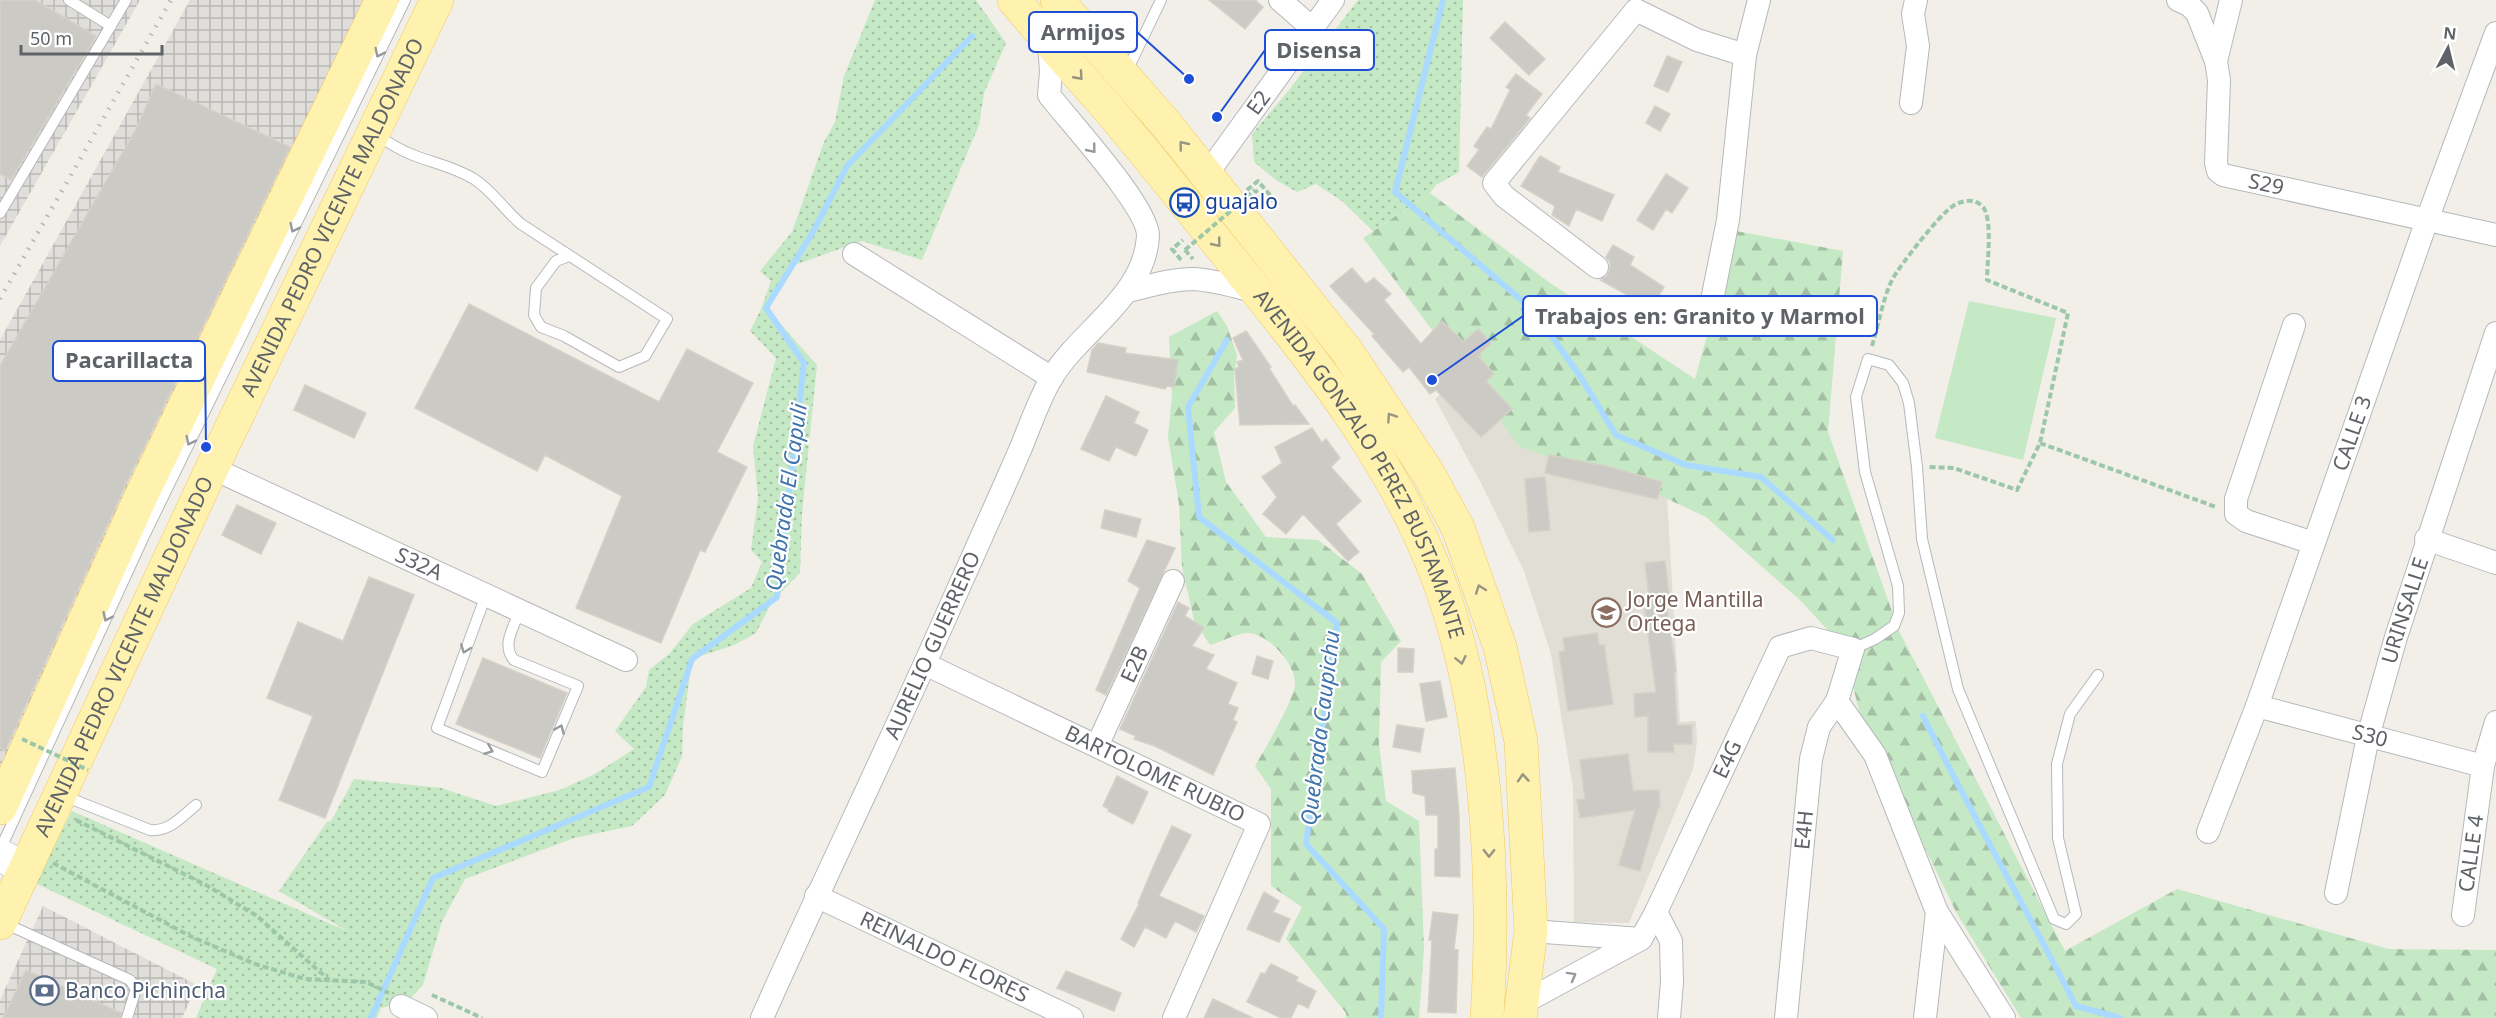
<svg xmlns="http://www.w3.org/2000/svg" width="2496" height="1018" viewBox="0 0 2496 1018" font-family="'Noto Sans',sans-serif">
<defs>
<pattern id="industrial-grid" width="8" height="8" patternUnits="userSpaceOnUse" patternTransform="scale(1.5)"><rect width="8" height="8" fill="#e0deda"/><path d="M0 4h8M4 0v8" fill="none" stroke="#b9b8b5"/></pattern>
<pattern id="grass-dots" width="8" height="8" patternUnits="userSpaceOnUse" patternTransform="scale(1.5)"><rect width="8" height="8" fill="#c5e8c5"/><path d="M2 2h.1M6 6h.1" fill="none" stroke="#a3c0a4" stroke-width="1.8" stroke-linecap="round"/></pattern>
<pattern id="forest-firs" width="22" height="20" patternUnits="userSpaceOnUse" patternTransform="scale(1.5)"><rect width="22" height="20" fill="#c5e8c5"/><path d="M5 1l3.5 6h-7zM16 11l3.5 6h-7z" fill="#a3c0a4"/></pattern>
</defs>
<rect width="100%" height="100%" fill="#f1efe8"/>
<path fill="url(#industrial-grid)" d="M0,0H140L0,246Z
M190,0H384L0,788V340Z
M43,906L197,985L182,1018H0V1000Z"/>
<path fill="#e1ded6" d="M1493,347L1666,479L1680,722L1696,721L1697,742L1693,769L1629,923L1574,922L1573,788L1551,654L1524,571L1481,483L1435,399Z"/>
<path fill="url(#grass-dots)" d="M875,0H976L1006,43L984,93L979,125L922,260L862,241L792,266L766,308L817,365L802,513L800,573L773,600L756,633L734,645L692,659L683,726L682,756L665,795L632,826L574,838L465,879L442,921L423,985L407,1002L381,1008L377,1018H196L217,969L35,883L72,811L349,932L279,891L327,822L331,821L354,779L441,788L496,806L560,790L595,774L634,749L615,731L646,687L649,670L670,653L693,624L751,588L762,562L751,550L758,498L753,446L776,358L750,331L761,309L771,281L760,271L792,232L824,142L835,122L844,76Z
M1358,0H1463L1459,172L1436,185L1430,193L1373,231L1342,201L1316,184L1297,192L1276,180L1254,162L1252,134L1289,90Z"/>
<path fill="url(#forest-firs)" d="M1430,193L1550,283L1695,379L1736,231L1843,251L1828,432L1899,631L2065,951L2177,889L2389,949L2496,950V1018H2021L1956,912L1860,714L1843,647L1802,602L1706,517L1659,495L1520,447L1363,238Z
M1217,311L1227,326L1237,355L1234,376L1235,408L1214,432L1226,482L1266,537L1318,540L1362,574L1401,641L1381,662L1379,744L1386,801L1419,821L1424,949L1419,1018H1346V1013L1286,939L1302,907L1271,886V789L1255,766C1264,750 1296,698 1295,682C1294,662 1267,632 1246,633C1235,634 1221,642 1210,645L1194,620L1182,567L1179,504L1168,437L1172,395L1169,337Z"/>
<path fill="#c5e8c5" d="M1969,301L2056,318L2023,460L1935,438Z"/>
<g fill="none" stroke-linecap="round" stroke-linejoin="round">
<path stroke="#aadaff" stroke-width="6" d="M1443,0L1395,192L1533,310L1580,376L1616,435L1686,465L1761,477L1833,540
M1227,340L1188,407L1199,517L1337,623L1306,844L1384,929L1381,1018
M1923,716C1971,814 2026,908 2076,1006L2120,1018
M371,1018L433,878L649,787L692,659L777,597L804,363L766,308L813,232L847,166L972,36"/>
</g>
<path fill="#cccac5" stroke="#d6d1c6" stroke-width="1.5" d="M0,0H35L96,36L11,180L0,174Z
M1209,0H1255L1263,7L1245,29Z
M1505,22L1545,59L1529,75L1490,38Z
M1667,56L1682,62L1668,92L1654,86Z
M1516,74L1542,94L1526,115L1530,118L1482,177L1467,166L1479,150L1474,146L1487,127L1491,129L1510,90L1506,87Z
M156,84L290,147L125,486L5,751L0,748V366L136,129Z
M1655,106L1670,114L1660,131L1646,123Z
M1540,156L1560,167L1558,172L1614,195L1602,221L1576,209L1569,226L1552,215L1555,206L1521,186Z
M1666,174L1688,188L1672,213L1666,209L1653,230L1637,220Z
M1613,245L1634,257L1630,265L1664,287L1651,308L1600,280L1607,276L1610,269V262L1606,257Z
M1352,268L1366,284L1374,278L1391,294L1384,300L1421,344L1442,321L1464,342L1478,329L1491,343L1478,356L1494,374L1486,381L1512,409L1481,437L1436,390L1430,394L1409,367L1403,372L1372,336L1374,334L1330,286Z
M469,304L659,402L687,349L753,383L717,452L747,467L705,552L700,550L661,643L576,608L622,496L545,455L537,471L415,408Z
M1246,331L1271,367L1269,368L1293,406L1295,405L1309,424L1240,425L1235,369L1239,367L1237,362L1243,360L1233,338Z
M1098,343L1126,348L1125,353L1178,360L1174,387L1167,386L1165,389L1087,372L1092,350Z
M305,385L366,413L354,438L294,410Z
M1106,396L1139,412L1134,423L1148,430L1136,456L1116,447L1109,461L1081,449Z
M1312,428L1322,443L1326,439L1340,458L1331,467L1361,501L1336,524L1359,552L1348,561L1303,514L1286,534L1263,514L1277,497L1262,477L1282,463L1275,447Z
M1549,455L1606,466L1662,482L1657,499L1545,473Z
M1545,477L1550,530L1529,532L1525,479Z
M237,505L276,523L261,554L222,535Z
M1105,510L1141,519L1136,537L1101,528Z
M1147,540L1175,548L1106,695L1096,690L1140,588L1128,581Z
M1665,561L1669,595H1665L1676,672H1674L1677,725H1692V744H1673L1674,752H1648V716L1635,717L1634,694L1656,692L1644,605H1650L1645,563Z
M369,577L414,595L325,818L279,800L313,716L267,698L298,622L343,641Z
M1178,602L1189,608L1185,616L1204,628L1192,646L1214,655L1206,669L1237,683L1228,704L1238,708L1233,720L1237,722L1213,775L1155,746L1134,739L1136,736L1120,729Z
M1597,633L1599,645H1604L1613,704L1568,711L1559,652L1565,651L1563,638Z
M1398,648L1414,649L1413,672H1398Z
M1257,656L1273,661L1268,679L1252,674Z
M483,658L567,693L540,758L456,724Z
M1440,681L1447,717L1426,721L1420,684Z
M1397,725L1424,729L1420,752L1393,747Z
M1628,754L1633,791L1659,790L1660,808H1658L1640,871L1619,865L1635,810L1580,818L1577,800L1585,799L1580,760Z
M1455,768L1459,815L1460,877L1435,876V849H1438V815H1426L1425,796L1413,793L1412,771Z
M1117,776L1148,792L1133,824L1108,811L1109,809L1103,806Z
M1172,826L1191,835L1159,896L1204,916L1196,932L1175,921L1166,938L1145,927L1134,947L1121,939L1139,904L1138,903L1154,865Z
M1264,892L1279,901L1273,912L1290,919L1279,942L1247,929Z
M1433,912L1458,915L1454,949L1458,950L1456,1013L1428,1012L1432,940H1429Z
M1271,964L1298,977L1296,981L1316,991L1308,1008L1298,1003L1291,1018H1281L1247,1002L1261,973L1265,974Z
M26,970L121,1013L120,1018H3Z
M1066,971L1121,993L1114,1011L1057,988Z
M1213,999L1253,1018H1204Z"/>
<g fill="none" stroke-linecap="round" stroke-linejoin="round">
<defs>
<path id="service" d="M69,0L111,26
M1126,73L1161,0
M376,134C387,142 400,150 413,155C433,163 455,167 474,179C493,191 504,210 521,224L667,319L645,356L619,367L564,336L541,327L534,315L536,288L556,261L569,256
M0,213L126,0
M486,595L437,728L542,772L578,686L514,660C501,645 514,627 520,610
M1853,649L1875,639L1894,626L1899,613L1898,586L1865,472L1856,397L1868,359L1889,365L1903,383L1909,403L1917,467L1922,539L1958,689L2054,919L2066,924L2076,914L2058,838L2057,764L2070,714L2098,675
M64,796L150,830C170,832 182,816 196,805
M0,850L144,536L405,0
M4,923L130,980L136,989L127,1018"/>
<g id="minor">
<path d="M1280,0L1313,29"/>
<path id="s1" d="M2178,0L2189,5L2197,13L2216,61L2219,80L2216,163L2218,171L2223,175L2496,235"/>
<path d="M2216,61L2231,0"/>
<path d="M1911,103L1918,46L1913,14L1916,0"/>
<path id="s2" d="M1207,174L1333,0"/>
<path d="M854,254L1052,378"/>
<path d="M1597,267L1504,196L1494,183L1636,10L1697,40L1745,55"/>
<path d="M1128,291C1149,286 1171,279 1193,279C1215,280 1237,287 1257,292"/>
<path d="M1708,320L1728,220L1745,55L1759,0"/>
<path d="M2294,325L2236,499V514L2246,521L2313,543"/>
<path id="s3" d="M212,468L626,660"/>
<path d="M2426,539L2496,563"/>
<path id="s4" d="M925,664L1259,824L1174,1018"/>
<path d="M1837,701L1875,755L1937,912L2004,1018"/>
<path id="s5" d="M2257,706L2483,766"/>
<path id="s6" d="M1097,746L1173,581"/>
<path id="s7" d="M2208,832L2257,706L2427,220L2496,33"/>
<path id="s8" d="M2336,893L2368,737L2396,637L2496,333"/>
<path id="s9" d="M816,896L1072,1018"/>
<path d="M1656,912L1671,941L1672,982L1669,1018"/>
<path id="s10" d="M2463,915L2483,766L2496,722"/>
<path d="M1531,931L1641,939"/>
<path id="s11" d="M1521,1004L1641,939L1656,912L1780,647L1811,638L1853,649L1837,701L1819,727L1811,759L1786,1018"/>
<path d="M401,1006L426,1018"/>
<path id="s12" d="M762,1018C822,883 887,750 947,614C971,560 996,505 1020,450C1030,426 1039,399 1052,377C1081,330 1145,296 1148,236C1149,208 1069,121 1049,95L1051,72L1049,42"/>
<path d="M1925,1018L1937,912"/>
</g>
<path id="secondary" d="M0,855L26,869"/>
<g id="primary">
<path id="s13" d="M1014,0C1044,36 1075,71 1106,106C1153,161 1197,218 1243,274C1318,366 1393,462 1436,573C1487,706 1496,877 1487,1018"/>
<path d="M1057,0L1166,124L1346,350L1428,473L1458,528L1500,647L1521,741L1531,931L1520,1018"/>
<path d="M0,808L142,494L382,0"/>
<path id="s14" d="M0,923L212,468L437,0"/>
</g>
</defs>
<use href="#service" stroke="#b5b8bc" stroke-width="12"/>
<use href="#minor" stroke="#b5b8bc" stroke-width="24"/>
<use href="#secondary" stroke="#b6babf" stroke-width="33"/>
<use href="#primary" stroke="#f2c960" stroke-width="34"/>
<path stroke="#9cc7a9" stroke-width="4" stroke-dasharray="6 3" stroke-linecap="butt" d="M1247,190L1258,181L1274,200L1268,205L1255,190
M1185,250L1193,259
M1181,260L1172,249L1183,240
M1872,346C1878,327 1883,298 1892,280C1900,265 1940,214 1953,206C1962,200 1975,198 1983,207C1993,219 1987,264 1987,280L2068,313L2040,443L2017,490L1954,468L1929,467
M2040,443L2216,507
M76,820L206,885L257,916L329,980
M53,863L190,936L255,964L305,979L366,982L389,993
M432,995L482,1018"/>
<use href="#service" stroke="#fff" stroke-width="10"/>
<use href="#minor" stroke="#fff" stroke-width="22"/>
<use href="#secondary" stroke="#fff" stroke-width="32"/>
<use href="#primary" stroke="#fff2af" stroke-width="33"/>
<path stroke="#b6b7b8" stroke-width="4.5" stroke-dasharray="1.5 8" stroke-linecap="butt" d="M0,299L171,0"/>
<path stroke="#9cc7a9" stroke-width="4" stroke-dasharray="6 3" stroke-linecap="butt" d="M1185,250L1255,190
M22,739L88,770"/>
</g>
<defs><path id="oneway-chevron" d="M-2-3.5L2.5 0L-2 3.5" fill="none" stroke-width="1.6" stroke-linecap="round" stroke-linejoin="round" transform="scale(1.5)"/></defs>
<g stroke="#979a9d">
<use href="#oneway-chevron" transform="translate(379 53) rotate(116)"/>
<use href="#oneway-chevron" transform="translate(1092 149) rotate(51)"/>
<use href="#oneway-chevron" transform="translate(294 228) rotate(116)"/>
<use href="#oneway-chevron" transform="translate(190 441) rotate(116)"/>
<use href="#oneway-chevron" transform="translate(107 617) rotate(115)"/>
<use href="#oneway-chevron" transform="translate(465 649) rotate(111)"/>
<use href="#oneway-chevron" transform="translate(560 729) rotate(-67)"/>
<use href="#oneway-chevron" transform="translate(489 750) rotate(22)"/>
<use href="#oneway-chevron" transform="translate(1572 976) rotate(-29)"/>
</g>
<g stroke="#979581">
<use href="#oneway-chevron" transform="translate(1079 76) rotate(48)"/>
<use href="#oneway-chevron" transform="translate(1183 145) rotate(-129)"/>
<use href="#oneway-chevron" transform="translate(1217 243) rotate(51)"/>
<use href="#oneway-chevron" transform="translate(1391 417) rotate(-124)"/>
<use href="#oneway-chevron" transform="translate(1480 589) rotate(-110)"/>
<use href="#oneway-chevron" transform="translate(1461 660) rotate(78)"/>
<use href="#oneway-chevron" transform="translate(1523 778) rotate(-94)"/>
<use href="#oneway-chevron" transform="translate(1489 853) rotate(90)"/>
</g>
<defs>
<symbol id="bus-ring" viewBox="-11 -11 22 22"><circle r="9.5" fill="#fff" stroke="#1a4fb4" stroke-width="1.5"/><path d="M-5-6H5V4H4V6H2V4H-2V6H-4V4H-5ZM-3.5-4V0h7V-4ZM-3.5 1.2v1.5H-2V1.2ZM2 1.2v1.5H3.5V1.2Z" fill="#1a4fb4"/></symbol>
<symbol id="school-ring" viewBox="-11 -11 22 22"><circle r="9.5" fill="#fff" stroke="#8d6e63" stroke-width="1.5"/><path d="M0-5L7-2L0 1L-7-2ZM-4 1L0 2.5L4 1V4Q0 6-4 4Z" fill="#8d6e63"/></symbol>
<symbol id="bank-ring" viewBox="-11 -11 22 22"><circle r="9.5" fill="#fff" stroke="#5c6f8a" stroke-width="1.5"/><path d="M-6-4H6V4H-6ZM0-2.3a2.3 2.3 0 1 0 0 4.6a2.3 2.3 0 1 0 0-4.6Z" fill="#5c6f8a"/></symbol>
</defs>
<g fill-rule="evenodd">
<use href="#bus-ring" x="1168" y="186" width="33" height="33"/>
<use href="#school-ring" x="1590" y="596" width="33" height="33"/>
<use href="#bank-ring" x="28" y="974" width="33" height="33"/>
</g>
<g text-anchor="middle" stroke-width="4.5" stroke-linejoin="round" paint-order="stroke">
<g font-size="21" fill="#5f6368" stroke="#fff">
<text dy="7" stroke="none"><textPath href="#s2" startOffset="88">E2</textPath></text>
<text dy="7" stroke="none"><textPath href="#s1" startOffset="236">S29</textPath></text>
<text dy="7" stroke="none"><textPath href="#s14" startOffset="780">AVENIDA PEDRO VICENTE MALDONADO</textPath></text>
<text dy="7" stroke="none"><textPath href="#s7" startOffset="424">CALLE 3</textPath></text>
<text dy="7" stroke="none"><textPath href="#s13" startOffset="582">AVENIDA GONZALO PEREZ BUSTAMANTE</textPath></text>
<text dy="7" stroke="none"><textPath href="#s3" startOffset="228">S32A</textPath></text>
<text dy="7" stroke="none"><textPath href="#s8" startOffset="291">URINSALLE</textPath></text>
<text dy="7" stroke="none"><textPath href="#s12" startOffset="410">AURELIO GUERRERO</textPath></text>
<text dy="7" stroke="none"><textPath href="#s14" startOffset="294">AVENIDA PEDRO VICENTE MALDONADO</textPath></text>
<text dy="7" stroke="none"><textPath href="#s6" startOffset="90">E2B</textPath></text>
<text dy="7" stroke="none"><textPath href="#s5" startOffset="117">S30</textPath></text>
<text dy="7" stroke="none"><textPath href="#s11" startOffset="336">E4G</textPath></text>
<text dy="7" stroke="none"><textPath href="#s4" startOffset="255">BARTOLOME RUBIO</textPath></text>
<text transform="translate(1804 830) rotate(-84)" y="7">E4H</text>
<text dy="7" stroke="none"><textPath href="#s10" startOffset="62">CALLE 4</textPath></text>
<text dy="7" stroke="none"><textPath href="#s9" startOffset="142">REINALDO FLORES</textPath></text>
</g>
<g font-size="21" fill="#164399" stroke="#fff" text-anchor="start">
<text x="1205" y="209">guajalo</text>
</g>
<g font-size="21" fill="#785e54" stroke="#fff" text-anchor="start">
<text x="1627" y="607">Jorge Mantilla<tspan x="1627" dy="24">Ortega</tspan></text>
</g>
<g font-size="21" fill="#4e5e75" stroke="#fff" text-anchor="start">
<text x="65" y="998">Banco Pichincha</text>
</g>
<g font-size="22" font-style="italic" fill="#4174aa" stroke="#fff">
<text transform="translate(786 497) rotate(-82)" y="8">Quebrada El Capuli</text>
<text transform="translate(1320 728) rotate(-83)" y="8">Quebrada Caupichu</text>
</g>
</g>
<path fill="none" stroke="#1d4ed8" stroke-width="2" d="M1189 79L1137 32M1217 117L1265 50M1432 380L1523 316M206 447L205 361"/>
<g fill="#1d4ed8" stroke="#fff" stroke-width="2">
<circle cx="1189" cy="79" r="6"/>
<circle cx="1217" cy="117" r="6"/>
<circle cx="1432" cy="380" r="6"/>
<circle cx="206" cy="447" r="6"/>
</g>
<g fill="#fff" stroke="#1d4ed8" stroke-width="2">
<rect x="1029" y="12" width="108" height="40" rx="6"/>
<rect x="1265" y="30" width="109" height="40" rx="6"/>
<rect x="1523" y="296" width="354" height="40" rx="6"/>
<rect x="53" y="341" width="152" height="40" rx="6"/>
</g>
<g font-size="22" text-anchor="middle" font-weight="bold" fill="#5f6368">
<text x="1083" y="40">Armijos</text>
<text x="1319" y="58">Disensa</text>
<text x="1700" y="324">Trabajos en: Granito y Marmol</text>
<text x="129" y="368">Pacarillacta</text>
</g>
<g transform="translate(2448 48) rotate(7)" stroke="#ffffff" stroke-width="4.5" paint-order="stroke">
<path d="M0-4.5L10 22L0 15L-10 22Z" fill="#5f6368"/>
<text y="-9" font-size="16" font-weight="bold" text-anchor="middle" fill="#5f6368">N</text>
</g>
<path d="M21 45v9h141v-9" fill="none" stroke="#5f6368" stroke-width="3"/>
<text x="30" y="45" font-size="18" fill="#5f6368" stroke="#ffffff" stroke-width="4.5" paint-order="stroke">50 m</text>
</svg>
